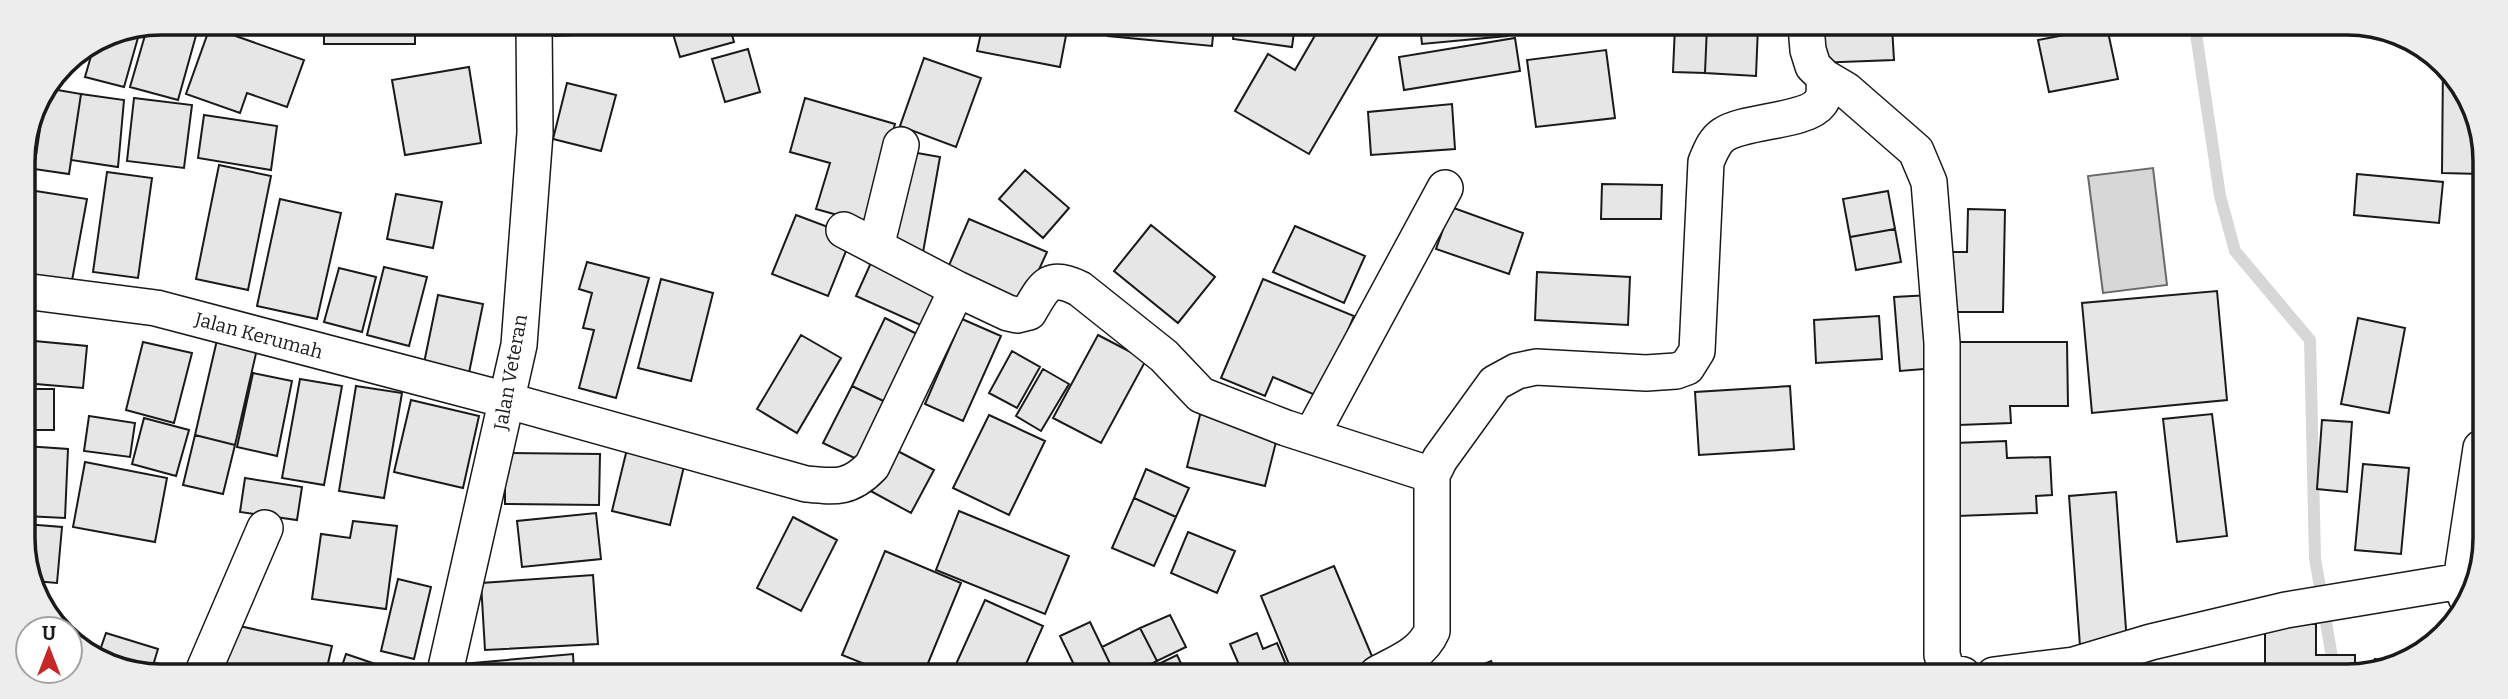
<svg xmlns="http://www.w3.org/2000/svg" width="2508" height="699" viewBox="0 0 2508 699" font-family="Bitter,serif">
<rect width="100%" height="100%" fill="#fff"/>
<path fill="#d7d7d7" stroke="#6a6a6a" stroke-width="2" d="M2153,168L2167,285L2103,293L2088,176Z"/>
<g fill="none" stroke-linecap="round" stroke-linejoin="round">
<path stroke="#d7d7d7" stroke-width="12" d="M2195,27L2220,196L2235,251L2310,340L2315,558L2334,669"/>
</g>
<path fill="#e6e6e6" stroke="#1a1a1a" stroke-width="2" d="M166,23L197,32L178,100L130,87L148,25Z
M247,23H296L295,32Z
M324,23H415V44H324Z
M555,24H631V32L555,36Z
M670,24H729L734,42L680,57Z
M983,24L1068,25L1060,67L977,51Z
M1110,25H1214L1212,46L1108,36Z
M1235,25H1295L1292,47L1233,39Z
M1321,25H1363L1379,34L1309,154L1235,111L1268,54L1295,70Z
M1420,25L1506,26L1507,36L1422,44Z
M1675,26H1707L1705,73L1673,72Z
M1707,26H1758L1756,76L1705,73Z
M1813,26H1892L1894,60L1815,63Z
M141,27L124,87L85,77L95,42L108,33Z
M210,27L304,60L287,107L247,93L240,113L186,94Z
M2107,27L2118,79L2049,92L2038,40Z
M1515,38L1520,71L1404,90L1399,57Z
M748,49L760,92L725,102L712,59Z
M1606,50L1615,118L1536,127L1527,60Z
M924,58L981,78L956,147L900,126Z
M2443,62L2483,134L2481,174L2442,173Z
M469,67L481,143L405,155L392,80Z
M567,83L616,95L601,151L553,139Z
M46,88L81,94L69,174L34,169Z
M81,94L124,100L118,167L71,160Z
M134,98L192,105L184,168L127,161Z
M805,98L895,124L866,223L816,209L830,163L790,152Z
M1452,104L1455,149L1371,155L1368,112Z
M204,115L277,126L271,170L198,158Z
M906,151L940,157L922,258L888,251Z
M219,165L271,176L248,290L196,279Z
M1025,170L1069,208L1043,238L999,199Z
M107,172L152,178L138,278L93,272Z
M2357,174L2443,182L2439,223L2354,215Z
M1602,184L1662,185L1661,219H1601Z
M23,189L87,199L71,286L24,278Z
M1888,191L1895,229L1850,237L1843,199Z
M396,194L442,202L433,248L387,239Z
M280,199L341,213L317,319L257,306Z
M1451,207L1523,233L1509,274L1436,249Z
M1968,209L2005,210L2003,312H1944V252H1967Z
M796,215L852,236L828,296L772,274Z
M969,219L1047,252L1021,309L944,277Z
M1151,225L1215,277L1178,323L1114,271Z
M1295,226L1365,256L1344,303L1273,272Z
M1895,229L1901,262L1856,270L1850,237Z
M874,256L943,287L925,327L856,296Z
M587,262L649,278L616,398L579,388L594,330L583,328L592,293L579,289Z
M384,267L427,277L409,346L367,335Z
M339,268L376,277L362,332L324,322Z
M1537,272L1630,277L1628,325L1535,320Z
M661,279L713,293L691,381L638,368Z
M1263,279L1354,316L1320,397L1273,377L1265,396L1221,378Z
M2217,291L2227,400L2092,413L2082,303Z
M438,295L483,304L469,373L424,363Z
M1931,295L1936,368L1900,371L1894,297Z
M1879,316L1882,359L1816,363L1814,320Z
M885,318L929,340L896,407L852,386Z
M2358,318L2405,328L2389,413L2341,404Z
M962,319L1001,336L963,421L925,404Z
M801,335L841,358L797,433L757,409Z
M1098,335L1146,360L1101,443L1053,418Z
M24,340L87,346L83,388L24,383Z
M217,340L257,349L235,445L195,435Z
M143,342L192,353L174,423L126,410Z
M1959,342H2067L2068,406H2010L2011,423L1959,425Z
M1012,351L1040,367L1017,408L989,393Z
M1043,369L1069,384L1041,431L1016,416Z
M253,373L292,381L277,456L237,447Z
M300,379L342,386L324,485L282,478Z
M356,386L402,393L384,498L339,491Z
M852,386L896,407L867,464L823,443Z
M1790,386L1794,449L1699,455L1695,392Z
M24,389H54V430H25Z
M411,400L479,416L463,488L394,472Z
M1201,411L1279,430L1265,486L1187,467Z
M2212,414L2227,536L2177,542L2163,419Z
M989,415L1045,441L1009,515L953,488Z
M89,416L135,423L130,457L84,451Z
M144,418L189,430L176,476L132,464Z
M2322,420L2352,422L2347,492L2317,489Z
M195,435L235,445L223,494L183,485Z
M2006,441L2007,458L2050,457L2052,495L2036,496L2037,513L1958,516L1955,443Z
M25,446L68,449L65,518L25,516Z
M890,447L934,470L911,513L867,489Z
M627,449L685,462L670,525L612,511Z
M505,453L600,454L599,505L505,504Z
M85,462L167,478L155,542L73,527Z
M2363,464L2409,468L2401,554L2355,550Z
M1146,469L1189,488L1176,517L1134,498Z
M245,478L302,487L297,520L240,512Z
M2116,492L2127,643L2080,646L2069,496Z
M1134,498L1176,517L1154,566L1112,548Z
M959,511L1069,556L1045,614L936,570Z
M596,513L601,559L522,567L517,521Z
M793,517L837,540L801,611L757,588Z
M353,521L397,526L386,609L312,599L321,534L350,538Z
M25,524L62,527L57,583L34,581L25,565Z
M1188,532L1235,551L1217,593L1171,573Z
M885,551L961,583L924,673H887L842,655Z
M1334,566L1374,661L1343,674H1293L1261,596Z
M593,575L598,644L485,650L481,583Z
M398,579L431,587L414,659L381,651Z
M985,600L1043,626L1022,673H952Z
M1170,615L1186,647L1157,661L1140,628Z
M1090,622L1102,647L1115,674L1078,673L1060,636Z
M230,624L332,646L326,672H219Z
M2265,624H2316V655H2355V676H2328V673H2288V676H2265Z
M1140,628L1157,661L1132,674H1115L1102,647Z
M106,633L158,649L151,672H125L98,656Z
M1257,633L1263,649L1277,643L1290,674H1243L1230,644Z
M346,654L399,672H340Z
M573,654L574,673L463,672L462,664Z
M1177,655L1186,674H1138Z
M2375,659L2390,662L2373,669Z
M1491,661L1497,674H1460Z
M847,665L870,673H845Z
M1846,666L1872,671L1871,675H1845Z
M2288,673H2328V676H2288Z"/>
<g fill="none" stroke-linecap="round" stroke-linejoin="round">
<defs>
<path id="minor" d="M1806,26L1808,50L1813,66L1824,77L1846,90L1916,151L1929,182L1942,343V655L1947,671L1963,675
M844,230L957,289
M876,247L901,145
M24,291L156,308L491,396L806,484C836,487 850,489 872,466L957,289L1008,313L1017,315L1029,312C1044,286 1049,273 1080,289L1164,356L1201,395L1286,428L1432,475L1440,459L1495,383L1517,371L1536,367L1646,373L1676,371L1687,367L1697,351L1706,162C1710,153 1714,141 1723,135C1745,120 1806,122 1820,103C1826,96 1824,86 1824,77
M1311,436L1445,188
M2466,597L2461,581L2481,448
M203,672L265,528
M445,672L519,345L535,133L534,24
M1377,674C1399,662 1422,654 1432,631V475
M1994,675L2074,665L2151,642L2286,610L2461,581"/>
</defs>
<use href="#minor" stroke="#1a1a1a" stroke-width="38"/>
<use href="#minor" stroke="#fff" stroke-width="35"/>
</g>
<g text-anchor="middle" stroke-width="5" stroke-linejoin="round" paint-order="stroke">
<g font-size="19" fill="#1a1a1a" stroke="#fff">
<text transform="translate(259 335) rotate(15)" y="7">Jalan Kerumah</text>
<text transform="translate(510 372) rotate(-80)" y="7">Jalan Veteran</text>
</g>
</g>
<path d="M0 0H2508V699H0ZM161 35H2347A126 126 0 0 1 2473 161V538A126 126 0 0 1 2347 664H161A126 126 0 0 1 35 538V161A126 126 0 0 1 161 35Z" fill="#ededed" fill-rule="evenodd"/>
<path fill="none" stroke="#1a1a1a" stroke-width="3.5" d="M161 35H2347A126 126 0 0 1 2473 161V538A126 126 0 0 1 2347 664H161A126 126 0 0 1 35 538V161A126 126 0 0 1 161 35Z"/>
<g transform="translate(49 650)"><circle r="33" fill="#ffffff" stroke="#a3a3a3" stroke-width="2"/>
<path d="M0-5L12 26L0 18L-12 26Z" fill="#c62828"/>
<text y="-10" font-size="19" font-weight="bold" text-anchor="middle" fill="#1a1a1a">U</text>
</g>
</svg>
